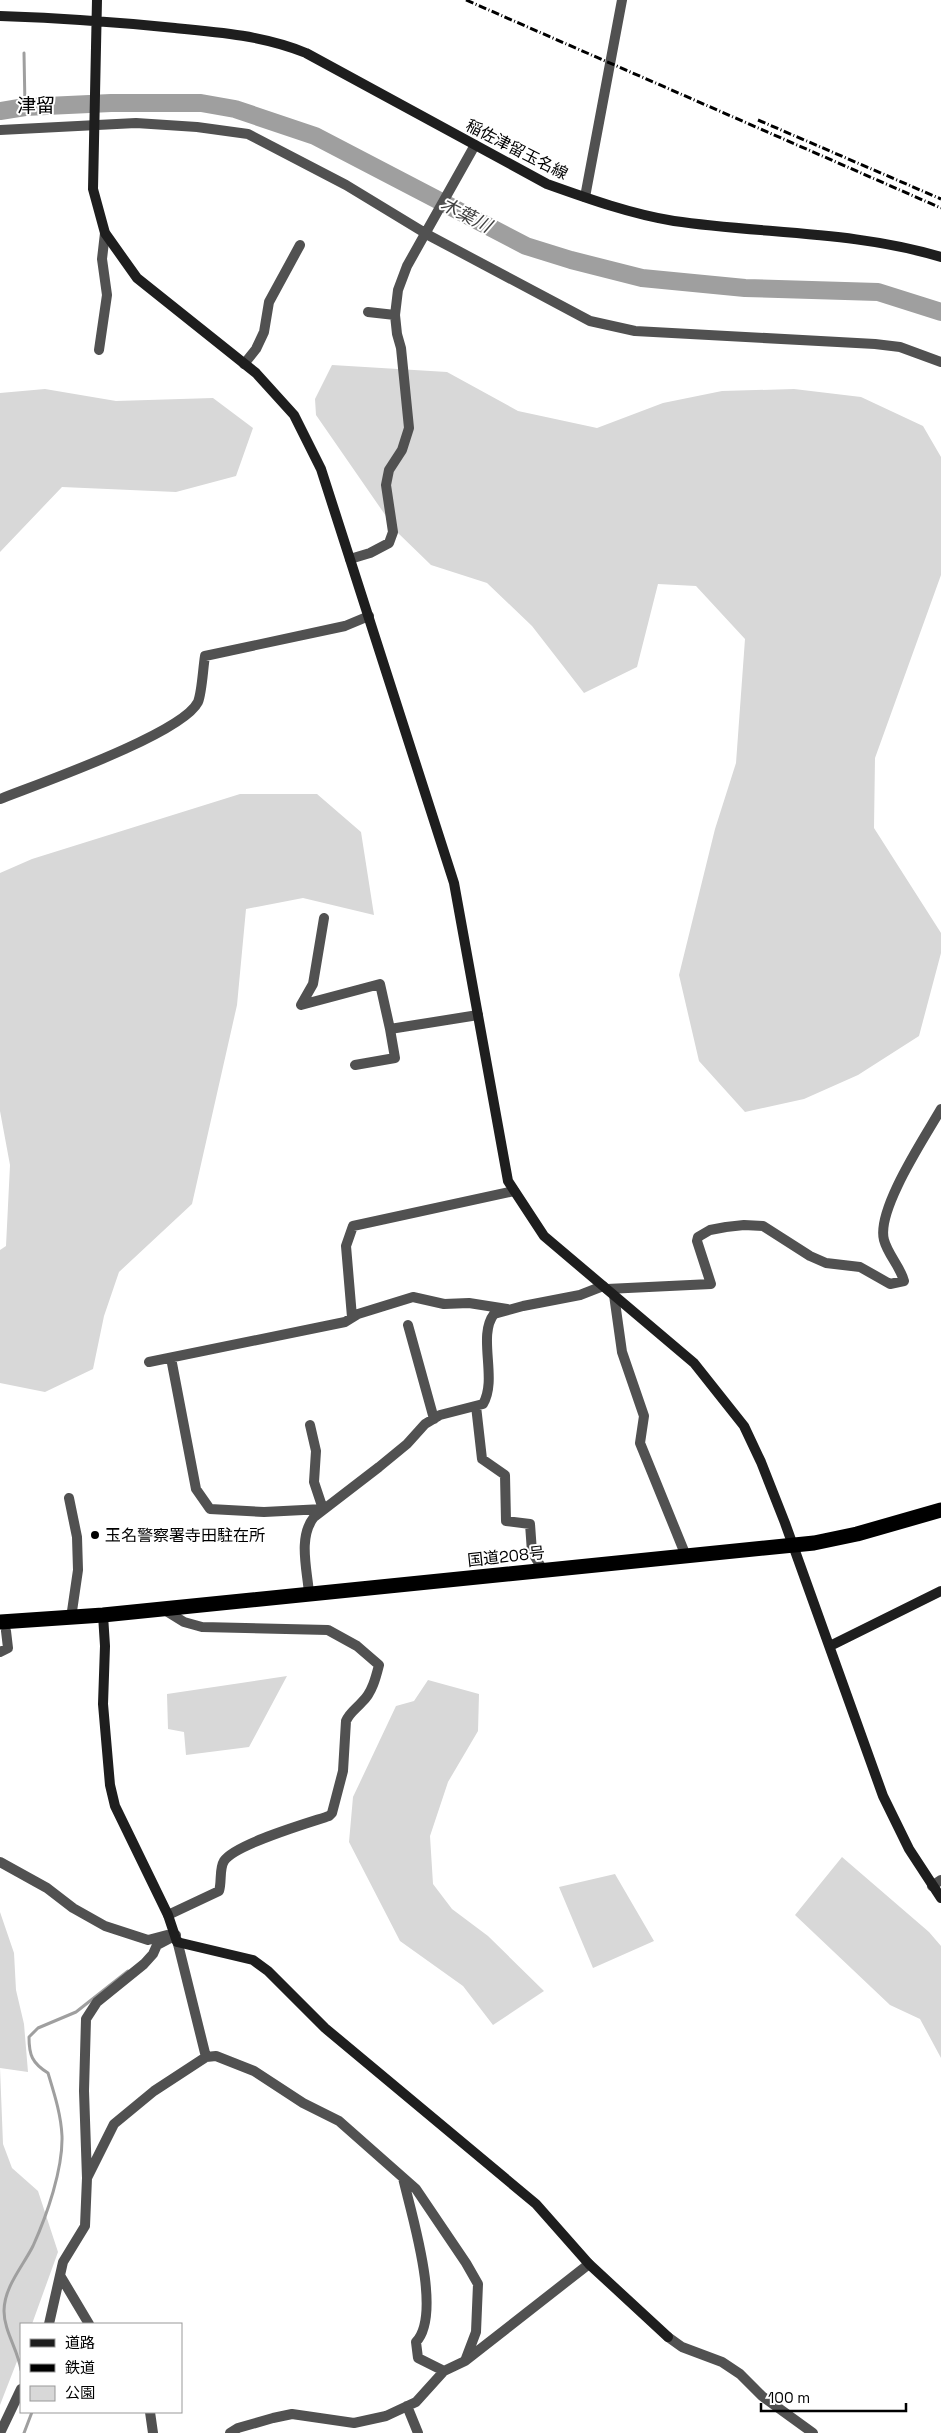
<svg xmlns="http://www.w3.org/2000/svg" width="941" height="2433" viewBox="0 0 941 2433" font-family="'Space Grotesk','Noto Sans JP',sans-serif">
<rect width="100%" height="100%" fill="#fff"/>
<path fill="#d8d8d8" d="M332,365L447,372L518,411L597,428L663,403L722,391L794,389L861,397L923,426L941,457V575L875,758L874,828L941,933V953L919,1036L858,1075L804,1099L745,1112L699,1061L679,975L715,829L736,763L745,639L696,586L658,584L637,667L584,693L532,626L487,583L431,565L397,532L316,415L315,399Z
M45,389L116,401L213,398L253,428L236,476L176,492L62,487L0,552V393Z
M240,794H317L361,832L374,915L303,898L246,909L237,1005L192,1204L119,1272L104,1316L93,1369L45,1392L0,1383V1250L6,1246L10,1165L0,1111V873L32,859Z
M287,1676L249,1747L186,1755L184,1732L168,1729L167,1694Z
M428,1680L479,1694L478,1731L448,1782L430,1836L433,1884L452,1909L488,1936L544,1991L493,2025L463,1986L400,1941L349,1842L353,1797L396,1706L414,1701Z
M842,1857L929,1932L941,1946V2058L920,2019L890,2005L795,1915Z
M615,1874L654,1941L593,1968L559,1887Z
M0,1912L14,1953L16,1990L24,2024L28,2072L0,2068L3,2144L12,2168L38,2191L58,2252L32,2324H21V2351L0,2405Z"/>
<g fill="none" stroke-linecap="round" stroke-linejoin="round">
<path stroke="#9f9f9f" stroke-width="3" d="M24,53L25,107
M21,2370C18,2350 4,2331 4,2311C4,2287 23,2266 33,2246C47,2215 63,2169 62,2136C61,2114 54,2093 48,2073C32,2063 29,2055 29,2037L38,2028L76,2012L128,1971
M24,2433L32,2412"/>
<path stroke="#9f9f9f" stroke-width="18" d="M0,111L25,107L111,103H201L235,109L315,136L526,246L571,260L642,278L745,288L878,292L941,312"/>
<path stroke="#515151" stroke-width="10" d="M0,130L136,123L197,127L248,134L346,185L430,236L590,321L635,331L875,344L900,347L941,362
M585,197L622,0
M368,312L395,315
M99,350L107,295L102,259L105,233
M244,364L256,349L264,332L269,302L300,245
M350,559L370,553L389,543L393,532L386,485L389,470L402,450L409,428L401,348L397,334L395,315L398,290L407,266L475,145
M0,799C38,784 182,734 198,702C202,692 203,668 205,656L345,626L369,616
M324,918L313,984L301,1005L380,984L390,1029L478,1015
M355,1065L395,1058L390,1029
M607,1289L711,1284L697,1241L698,1237L710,1230L726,1227L744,1225L763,1226L810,1256L826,1263L860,1267L890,1284L904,1281C900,1266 888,1255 884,1240C876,1210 925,1137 941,1109
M614,1295L622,1352L644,1416L640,1443L686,1556
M352,1317L346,1246L353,1226L514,1191
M408,1325L434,1419
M171,1358L196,1489L210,1509L264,1512L323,1509L314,1482L316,1451L310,1425
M149,1362L345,1322L358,1314L413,1297L444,1304L469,1303L507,1309
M476,1406L482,1459L505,1475L506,1521L530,1524L532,1552L543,1570
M69,1498L77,1537L78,1570L71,1618
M309,1593C307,1569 298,1537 314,1517L379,1467L407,1444L425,1424L440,1415L483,1404C498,1379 477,1336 494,1314L523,1306L580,1295L603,1286
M163,1609L184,1622L202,1627L328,1630L357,1646L379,1665C376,1677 372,1693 362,1702C356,1709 350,1712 346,1721L343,1771L332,1813L329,1816C308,1823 235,1844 224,1861C219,1869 222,1882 219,1891L168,1915
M0,1652L8,1648L6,1631
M0,1862L47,1888L73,1908L105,1926L148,1940L167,1935
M932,1886L941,1880
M177,1940L206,2057
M87,2178L114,2124L154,2091L206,2057L216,2056L254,2071L303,2103L339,2121L416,2189L466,2263L478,2284L476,2332L465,2361
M403,2178C411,2213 443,2314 416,2342L418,2358L444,2371
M61,2277L89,2324
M49,2324L63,2262L85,2226L87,2178L84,2091L86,2019L97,2002L144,1964L153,1954L157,1945L176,1935
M668,2337L682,2347L722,2362L740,2374L762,2396L813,2433
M407,2406L418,2433
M150,2412L153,2433
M0,2433L21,2389
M230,2433L238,2428L273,2418L292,2414L354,2423L386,2416L416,2402L444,2371L465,2361L589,2264"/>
<path stroke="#1e1e1e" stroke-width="10" d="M97,0L93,189L105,233L137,278L256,373L294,415L321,469L454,883L508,1181L544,1236L694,1363L744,1426L761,1462L785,1523L883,1796L909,1849L941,1898
M0,16C59,18 117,22 175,28C219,32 265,36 306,53L547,184C589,199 631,214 674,221C763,234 855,231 941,257
M103,1615L105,1646L103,1704L110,1785L115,1806L168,1915L177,1942L253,1960L268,1971L325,2028L536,2204L589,2264L668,2337
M830,1646L941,1591"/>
<path stroke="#000" stroke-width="15" d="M0,1622L103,1615L814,1543L857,1534L941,1510"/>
<path stroke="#000" stroke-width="3" stroke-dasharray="8 2.5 1 2.5" stroke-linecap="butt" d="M466,0L941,208
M758,120L941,199"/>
</g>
<circle fill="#000" stroke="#fff" stroke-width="2" cx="95" cy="1535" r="5"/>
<g text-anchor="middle" stroke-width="4" stroke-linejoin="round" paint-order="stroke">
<g font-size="16" fill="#000" stroke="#fff">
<text transform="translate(517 149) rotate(27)" y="6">稲佐津留玉名線</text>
<text transform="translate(506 1556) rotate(-6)" y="6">国道208号</text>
</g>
<g font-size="16" fill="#000" stroke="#fff" text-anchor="start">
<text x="105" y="1541">玉名警察署寺田駐在所</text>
</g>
<g font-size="18" font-style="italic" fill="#404040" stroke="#fff">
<text transform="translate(466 215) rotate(27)" y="6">木葉川</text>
</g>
<g font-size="19" fill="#000" stroke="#fff">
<text x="36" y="112">津留</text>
</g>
</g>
<rect x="20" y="2323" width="162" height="90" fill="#ffffff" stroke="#999999"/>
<rect x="30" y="2339" width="25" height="8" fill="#1e1e1e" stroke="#999999"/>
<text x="65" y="2348" font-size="15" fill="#000000">道路</text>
<rect x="30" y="2364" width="25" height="8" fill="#000000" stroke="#999999"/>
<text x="65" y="2373" font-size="15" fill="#000000">鉄道</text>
<rect x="30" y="2386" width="25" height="15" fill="#d8d8d8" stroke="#999999"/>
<text x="65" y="2398" font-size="15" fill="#000000">公園</text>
<path d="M761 2403v8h145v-8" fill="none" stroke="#000000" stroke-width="2.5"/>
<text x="768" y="2403" font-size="15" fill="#000000" stroke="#ffffff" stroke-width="4" paint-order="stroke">100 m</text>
</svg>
